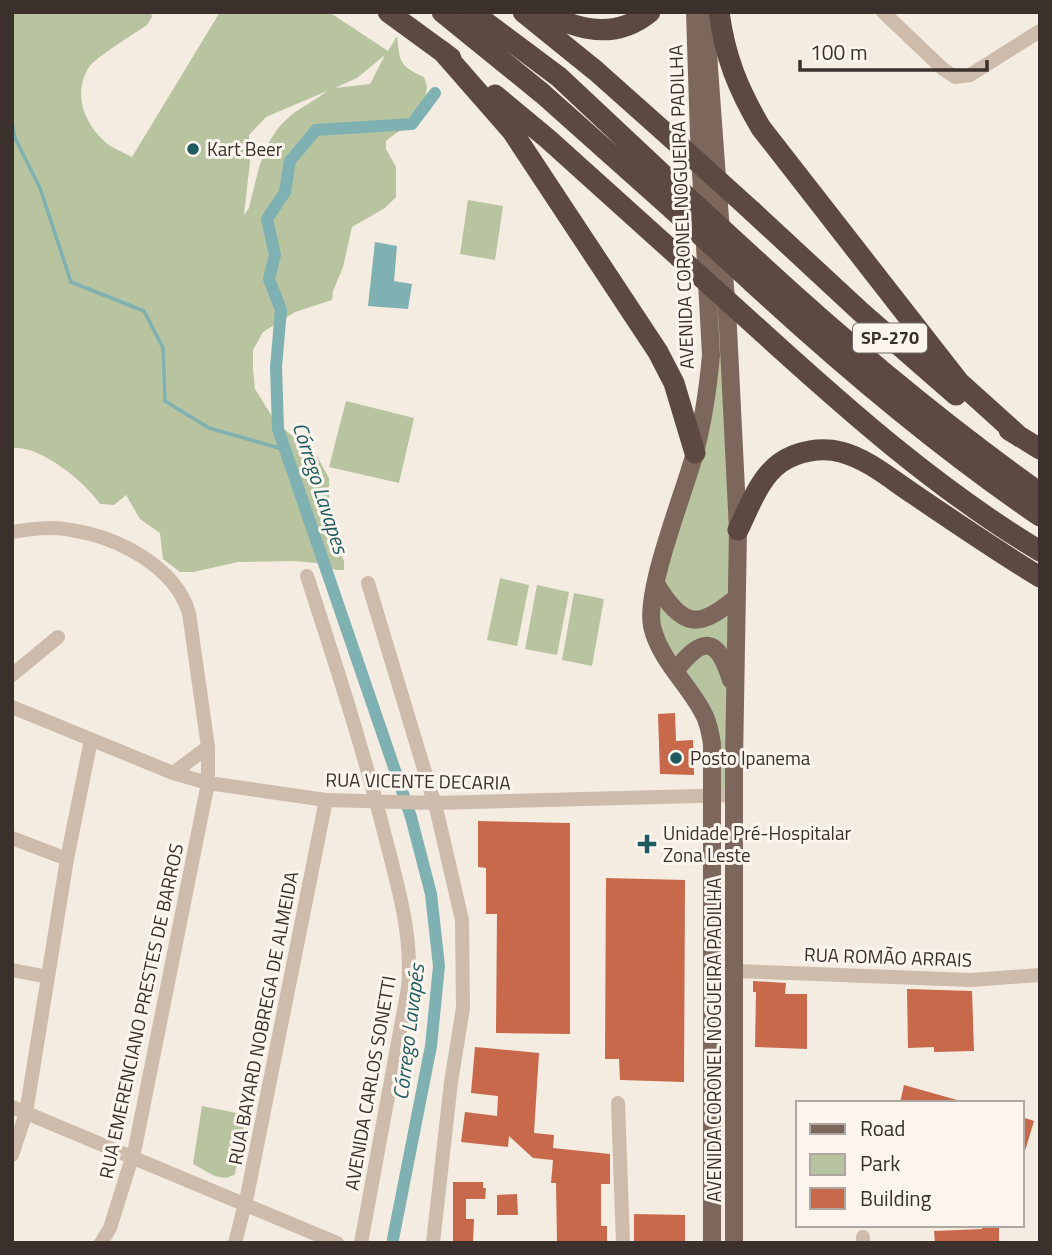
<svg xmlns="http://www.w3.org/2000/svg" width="1052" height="1255" viewBox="0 0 1052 1255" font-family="'Titillium Web',sans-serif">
<rect width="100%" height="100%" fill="#f4ebe1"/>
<path fill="#b8c4a0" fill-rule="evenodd" d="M12,12H151L152,17L147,25C134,34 96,57 89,67C73,93 83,121 104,141C111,148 123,152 132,157L220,12H329L388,51L397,36C400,62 399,66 424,77L427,87L425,103L431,109C418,123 400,128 386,141V149L396,167V197L385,208L352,227L343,267L333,291L332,300L295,312L263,332L253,350V370L255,389L275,421L304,446L314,451L329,478L330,533L344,561V570H336L317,563L293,561L238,562L193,572H180L163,559L160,533L140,519L126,495L114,505L100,504C85,482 40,445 12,448ZM385,55L370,84L335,88L357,78ZM327,91C315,101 298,108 287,119C262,141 257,177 249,208L244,215L250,162L249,135L266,117Z
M468,200L503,206L495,260L460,254Z
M715,305L721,308L732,501L728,791L721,790L712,710L659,632L658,615Z
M346,401L414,418L399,483L329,467Z
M500,578L529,585L517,646L487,640Z
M537,585L569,592L557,655L525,649Z
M574,593L604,599L592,666L562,660Z
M202,1106L246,1115L235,1174C221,1184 207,1171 193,1164Z"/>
<path fill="#7fb0b2" d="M375,242L397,246L394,281L412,284L408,309L368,306Z"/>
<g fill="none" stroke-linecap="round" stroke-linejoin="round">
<path stroke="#7fb0b2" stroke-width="3.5" d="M12,122L15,138L40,188L71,282L144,311L163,348L165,401L209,428L286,450"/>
<path stroke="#7fb0b2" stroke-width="12" d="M393,1239L431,1046L439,966L431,894L411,817L278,429L276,367L281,310L269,279L275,255L267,219L285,192L290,161L316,130L412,124L435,93"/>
</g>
<path fill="#c8694b" d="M675,713L676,741L693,740L694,775L660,774L658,714Z
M478,821L570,823V1034L496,1033L497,914H486V868L478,867Z
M606,878L685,880L684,1082L620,1080L619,1059H605Z
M753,981L786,983L785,994H807V1049L755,1047L756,992H753Z
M907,989L972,991L974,1051L934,1052V1047L908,1048Z
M475,1047L539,1053L534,1133L554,1135L553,1148L610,1154V1184H601V1226H607V1243H557L556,1183H551L553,1160L533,1158L509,1136L508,1147L461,1142L465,1112L497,1116L498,1096L471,1093Z
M904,1085L957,1100L956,1103H900Z
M1022,1117L1034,1121L1025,1151L1022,1150Z
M453,1182H483V1188H486L485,1199H466V1219H474L473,1243H453Z
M517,1194L518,1215H497V1195Z
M634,1214L685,1215V1243H634Z
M982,1227H999V1243H935L934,1231L982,1229Z"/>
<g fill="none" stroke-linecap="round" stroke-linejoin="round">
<path stroke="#cdbbac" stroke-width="14" d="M883,12L943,69L955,77L970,75L1040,31
M12,532C31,529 52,526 71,530C117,537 175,566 189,613L208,747V783L135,1148L110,1228L101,1243
M307,576C335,662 363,748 385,836C398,887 413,936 408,988L361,1243
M368,583L437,812L462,920L463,1008L451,1082L433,1243
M12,675L58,637
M12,707L173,773L208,783L326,800L435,803L736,795
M173,773L208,747
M12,838L67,859
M12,970L48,977
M735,971L971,980L1040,975
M618,1103L623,1243
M12,1107L337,1243
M12,1155L26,1113L67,859L91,740
M863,1237V1243
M235,1243L247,1196L326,800"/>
<path stroke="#7d675c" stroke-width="18" d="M695,12L699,136L711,355C708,389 703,423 694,456C683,496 645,590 652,626C659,658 686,682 701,709C708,720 710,732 712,744V1243
M709,12L707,25L709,68L728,328L738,530L734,761V1243
M656,584C683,628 698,630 737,597
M675,671C703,636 717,636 731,680"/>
<path stroke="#5c4a42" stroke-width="21" d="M388,12L451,58
M442,12L543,94L672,209
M472,12L559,77L672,183
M523,12L596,71L669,136
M545,12C580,32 617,39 650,12
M719,12C725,57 738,89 761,128L959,382L1020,437
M442,51L512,131L658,352L674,383L695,453
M495,95L548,139L679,257
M752,211L862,313L956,395
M758,262C848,345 940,422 1040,493
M753,283C844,367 937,446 1040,516
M762,332C849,411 938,490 1040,551
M1009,430L1040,449
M738,530C749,508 759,478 780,463C797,451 821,447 841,452C868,459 892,480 915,495C956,523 997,551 1040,577"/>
<path stroke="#5c4a42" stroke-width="21" d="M669,136L752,211
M672,183L758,262
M672,209L753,283
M679,257L762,332"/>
</g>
<g fill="#1f5a5e" stroke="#fbf5ee" stroke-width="2.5">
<circle cx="193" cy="149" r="7"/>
<circle cx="676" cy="758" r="7"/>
<path d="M643.5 833.5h7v7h7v7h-7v7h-7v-7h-7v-7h7z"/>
</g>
<g text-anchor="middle" stroke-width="6" stroke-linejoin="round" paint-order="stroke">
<rect fill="#fbf5ee" stroke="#756b66" stroke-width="2" x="853" y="323.5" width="74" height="29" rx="5"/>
<g font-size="18" font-weight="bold" fill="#3b302b">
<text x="890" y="344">SP-270</text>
</g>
<g font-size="19" fill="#3b302b" stroke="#fbf5ee" text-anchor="start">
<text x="207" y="156">Kart Beer</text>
<text x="690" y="765">Posto Ipanema</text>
<text x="663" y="840">Unidade Pré-Hospitalar<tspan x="663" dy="22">Zona Leste</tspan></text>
</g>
<g font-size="19" fill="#3b302b" stroke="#fbf5ee">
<text transform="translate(681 207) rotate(-92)" y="7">AVENIDA CORONEL NOGUEIRA PADILHA</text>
<text transform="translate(418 781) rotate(1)" y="7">RUA VICENTE DECARIA</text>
<text transform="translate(888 957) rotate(2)" y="7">RUA ROMÃO ARRAIS</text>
<text transform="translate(141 1011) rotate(-78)" y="7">RUA EMERENCIANO PRESTES DE BARROS</text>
<text transform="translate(263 1018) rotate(-79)" y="7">RUA BAYARD NOBREGA DE ALMEIDA</text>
<text transform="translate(714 1040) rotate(-90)" y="7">AVENIDA CORONEL NOGUEIRA PADILHA</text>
<text transform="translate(370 1083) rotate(-80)" y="7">AVENIDA CARLOS SONETTI</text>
</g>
<g font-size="21" font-style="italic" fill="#1f5a5e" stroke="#fbf5ee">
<text transform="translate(320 488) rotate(72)" y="7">Córrego Lavapes</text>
<text transform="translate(409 1032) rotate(-83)" y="7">Córrego Lavapés</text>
</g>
</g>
<rect width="1052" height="1255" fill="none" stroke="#3b302b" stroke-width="28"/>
<rect x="796" y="1101" width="228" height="126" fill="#fbf5ee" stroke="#aea6a0" stroke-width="2"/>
<rect x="810" y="1124" width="35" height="10" fill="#7d675c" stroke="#aea6a0" stroke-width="2"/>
<text x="860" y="1136" font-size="21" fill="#3b302b">Road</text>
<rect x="810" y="1154" width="35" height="21" fill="#b8c4a0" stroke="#aea6a0" stroke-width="2"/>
<text x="860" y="1171" font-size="21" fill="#3b302b">Park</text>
<rect x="810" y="1188" width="35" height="21" fill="#c8694b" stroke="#aea6a0" stroke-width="2"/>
<text x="860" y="1206" font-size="21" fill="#3b302b">Building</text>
<path d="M800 60v10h187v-10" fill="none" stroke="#3b302b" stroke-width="3.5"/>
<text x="810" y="60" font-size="21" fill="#3b302b" stroke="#fbf5ee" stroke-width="5" paint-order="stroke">100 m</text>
</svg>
